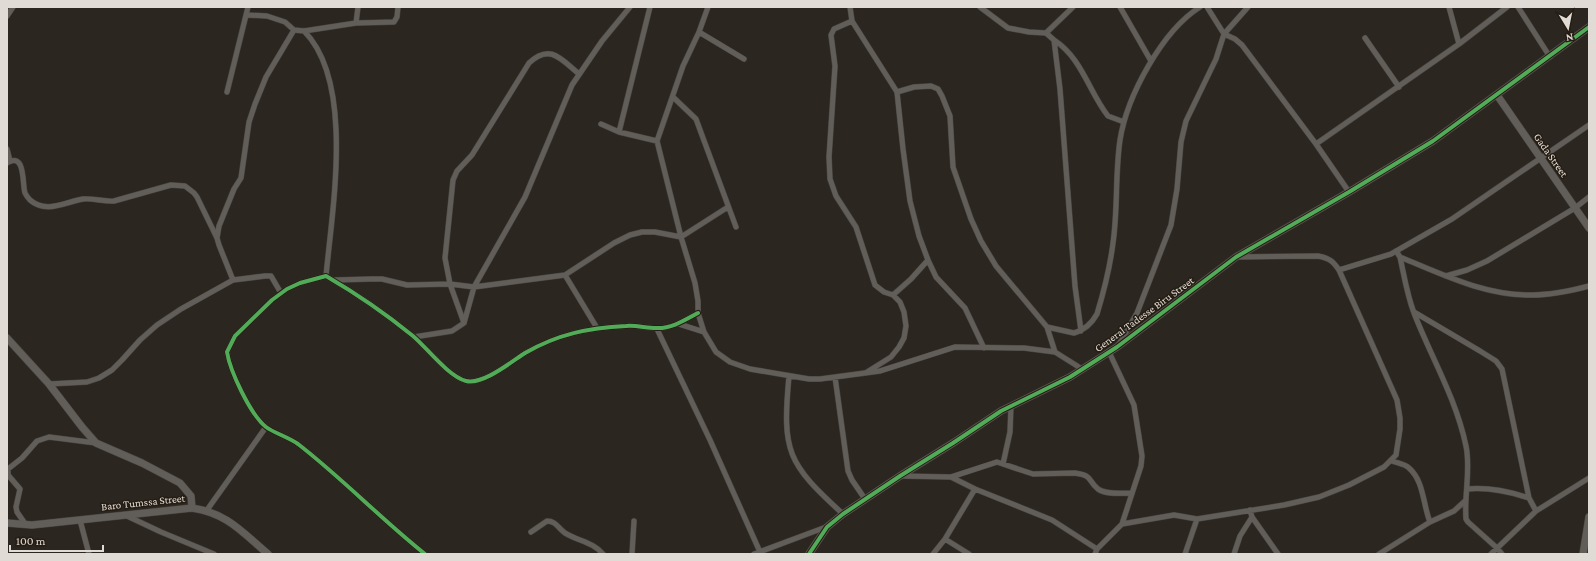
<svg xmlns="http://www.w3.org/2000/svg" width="1596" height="561" viewBox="0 0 1596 561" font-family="'Crimson Pro',serif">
<rect width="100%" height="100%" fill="#2b2620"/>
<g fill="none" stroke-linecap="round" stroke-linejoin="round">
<defs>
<path id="street" d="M708,7L699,32L683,66L657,141L681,237L695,283L698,301V313L704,332L716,352L730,362L750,369L809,379H820L880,371L955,347L1024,348L1055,352L1082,369
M850,7L852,21L897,92L903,149L910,201L919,236L928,260L936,277L965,308L984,348
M980,7L1008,28L1029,32L1046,33L1054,40L1060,89L1075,286L1081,331
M1120,7L1151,61
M1207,7L1224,34L1235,39L1242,45L1316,144L1349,192
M1449,7L1459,44
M1518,7L1550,57
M247,15L267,16L285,22L294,30L304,31L356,23L394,22L397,17L398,7
M7,16L13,7
M852,21L834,29L831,35L835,66L829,157L830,179L836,196L856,227L875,285L884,292L893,295L900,302L904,312L906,326L904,338L899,347L891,357L867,372
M356,23L358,7
M304,31C355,82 332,210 326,276
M699,32L744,59
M1046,33L1073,7
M1365,38L1399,87
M1054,40C1082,58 1089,92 1108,116L1124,122
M227,92L248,7
M897,92L914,87L931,86L938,89L942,96L950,116L953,167L971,219L981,241L996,266L1047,327L1055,352
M673,97L696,119L736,227
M601,124L619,132L657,141
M619,132L650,7
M1316,144L1459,44L1507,7
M7,149L10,161
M7,163C26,151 22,185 25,193C26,195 28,198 30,200C46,214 65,202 83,199C94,198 104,202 114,201L171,185L185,186L194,193L197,197L217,238
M1396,251L1400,257C1404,275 1407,295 1414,313C1431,357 1456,398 1466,446C1471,470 1464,494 1466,519L1468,522L1497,548L1502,554
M1400,257C1442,274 1485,296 1532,295C1551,295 1570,291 1589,286
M1339,270L1391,254L1452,219L1589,125
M565,275L597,328
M1446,276L1467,270L1487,261L1575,208L1589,197
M233,280L219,245L217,238L219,226L234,189L241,178L249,122L255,104L266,77L294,30
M335,280L371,279H382L407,285L450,284L474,287L565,275L614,243L630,235L642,232H655L681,237L728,207
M893,295L911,279L928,260
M1414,312L1480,351L1496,361L1502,369L1529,498L1536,511
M464,323L450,284L445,258L453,180L457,171L472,155L529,63C550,43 561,59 579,74
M679,324L704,332
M1047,327L1074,333C1085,330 1092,323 1097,314C1104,291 1110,267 1113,243C1118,209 1115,174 1120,140C1127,96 1162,31 1200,7
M657,329L710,440L760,552
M414,337L452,331L464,323L474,287L525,197L572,85L602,41L630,7
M1119,344L1137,313L1171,225L1177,189L1181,142L1186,121L1216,59L1224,34L1248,7
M789,376C782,452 787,463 843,514
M835,377L848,471L852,480L865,499
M49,384L87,382L99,378L112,370L122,360L140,340L157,325L181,309L233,280L265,276H271L281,293
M1392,461C1397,463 1405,464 1409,468C1424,481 1423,505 1430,522
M1003,464L1010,432L1011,406
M901,476L951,477L997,462L1033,474L1075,473C1094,476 1087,480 1098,489C1106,495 1122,493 1132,493
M951,477L975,489L1052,520L1097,549
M1467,489C1489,487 1508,491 1529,498
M207,510L266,427
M127,516L161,532L214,554
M1252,517L1278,554
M80,520L89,554
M1122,524L1174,515L1197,519L1284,505L1319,497L1349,485L1384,467L1396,455L1400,429V418L1397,400L1339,270C1333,261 1329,258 1318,256L1237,257
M26,525L17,512L16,507L20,489L8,475V469L22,458L37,441L49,437L96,443
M531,532L547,521C556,521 558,528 565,533C578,541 593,542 603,554
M945,539L969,554
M425,554C381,519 342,478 298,444C288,437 274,433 266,427C250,414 230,371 227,352L235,336L272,300L287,289L300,283L326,276C357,294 386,314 413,336C427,348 449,377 466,381C483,385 511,362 525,353C558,334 588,328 626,326C636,325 646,328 656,328C671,329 685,320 698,313
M632,554L634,521
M754,554L826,527
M933,554L945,539L975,489
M1095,554L1097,549L1122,524L1141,466L1142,456L1134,405L1109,352
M1185,554L1197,519
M1234,554L1240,536L1252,517L1250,510
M1379,554L1430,522L1454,511L1466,500
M1491,554L1536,511L1589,478"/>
<path id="secondary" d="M1497,95L1589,228
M7,338L49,384L82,427L96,443L142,463L180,483L191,496L192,508
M7,523L32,525L192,508C227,513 242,532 268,554
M809,554L827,527L843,514L900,476L953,443L1001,411L1070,377L1117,347L1236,257L1349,192L1433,141L1589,27
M1583,554L1589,517"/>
</defs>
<use href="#street" stroke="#48443f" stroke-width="6"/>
<use href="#secondary" stroke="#48443f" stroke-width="8"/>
<use href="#street" stroke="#615d58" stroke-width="5"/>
<use href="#secondary" stroke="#615d58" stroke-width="7"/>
<defs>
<path id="cycleway" d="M425,554C381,519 342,478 298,444C288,437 274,433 266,427C250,414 230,371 227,352L235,336L272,300L287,289L300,283L326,276C357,294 386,314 413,336C427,348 449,377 466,381C483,385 511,362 525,353C558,334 588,328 626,326C636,325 646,328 656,328C671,329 685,320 698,313
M809,554L827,527L843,514L900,476L953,443L1001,411L1070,377L1117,347L1236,257L1349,192L1433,141L1589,27"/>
</defs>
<use href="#cycleway" stroke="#251d13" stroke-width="6"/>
<use href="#cycleway" stroke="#51ab58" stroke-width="4"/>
</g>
<g text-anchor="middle" stroke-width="3" stroke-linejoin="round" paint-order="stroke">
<g font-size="11" fill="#e0dbd4" stroke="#251d13">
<text transform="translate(1551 155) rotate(55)" y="4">Gada Street</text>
<text transform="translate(1144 314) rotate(-36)" y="4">General Tadesse Biru Street</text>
<text transform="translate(143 502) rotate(-6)" y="4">Baro Tumssa Street</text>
</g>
</g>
<rect width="1596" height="561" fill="none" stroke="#e0dbd4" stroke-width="16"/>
<g transform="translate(1568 28) rotate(170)" stroke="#251d13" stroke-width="3" paint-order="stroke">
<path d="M0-3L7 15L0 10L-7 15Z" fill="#e0dbd4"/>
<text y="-6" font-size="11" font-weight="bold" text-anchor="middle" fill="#e0dbd4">N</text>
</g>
<path d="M10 545v6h93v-6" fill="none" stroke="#e0dbd4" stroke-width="2"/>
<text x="16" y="545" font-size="12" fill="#e0dbd4" stroke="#251d13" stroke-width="3" paint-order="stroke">100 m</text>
</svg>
